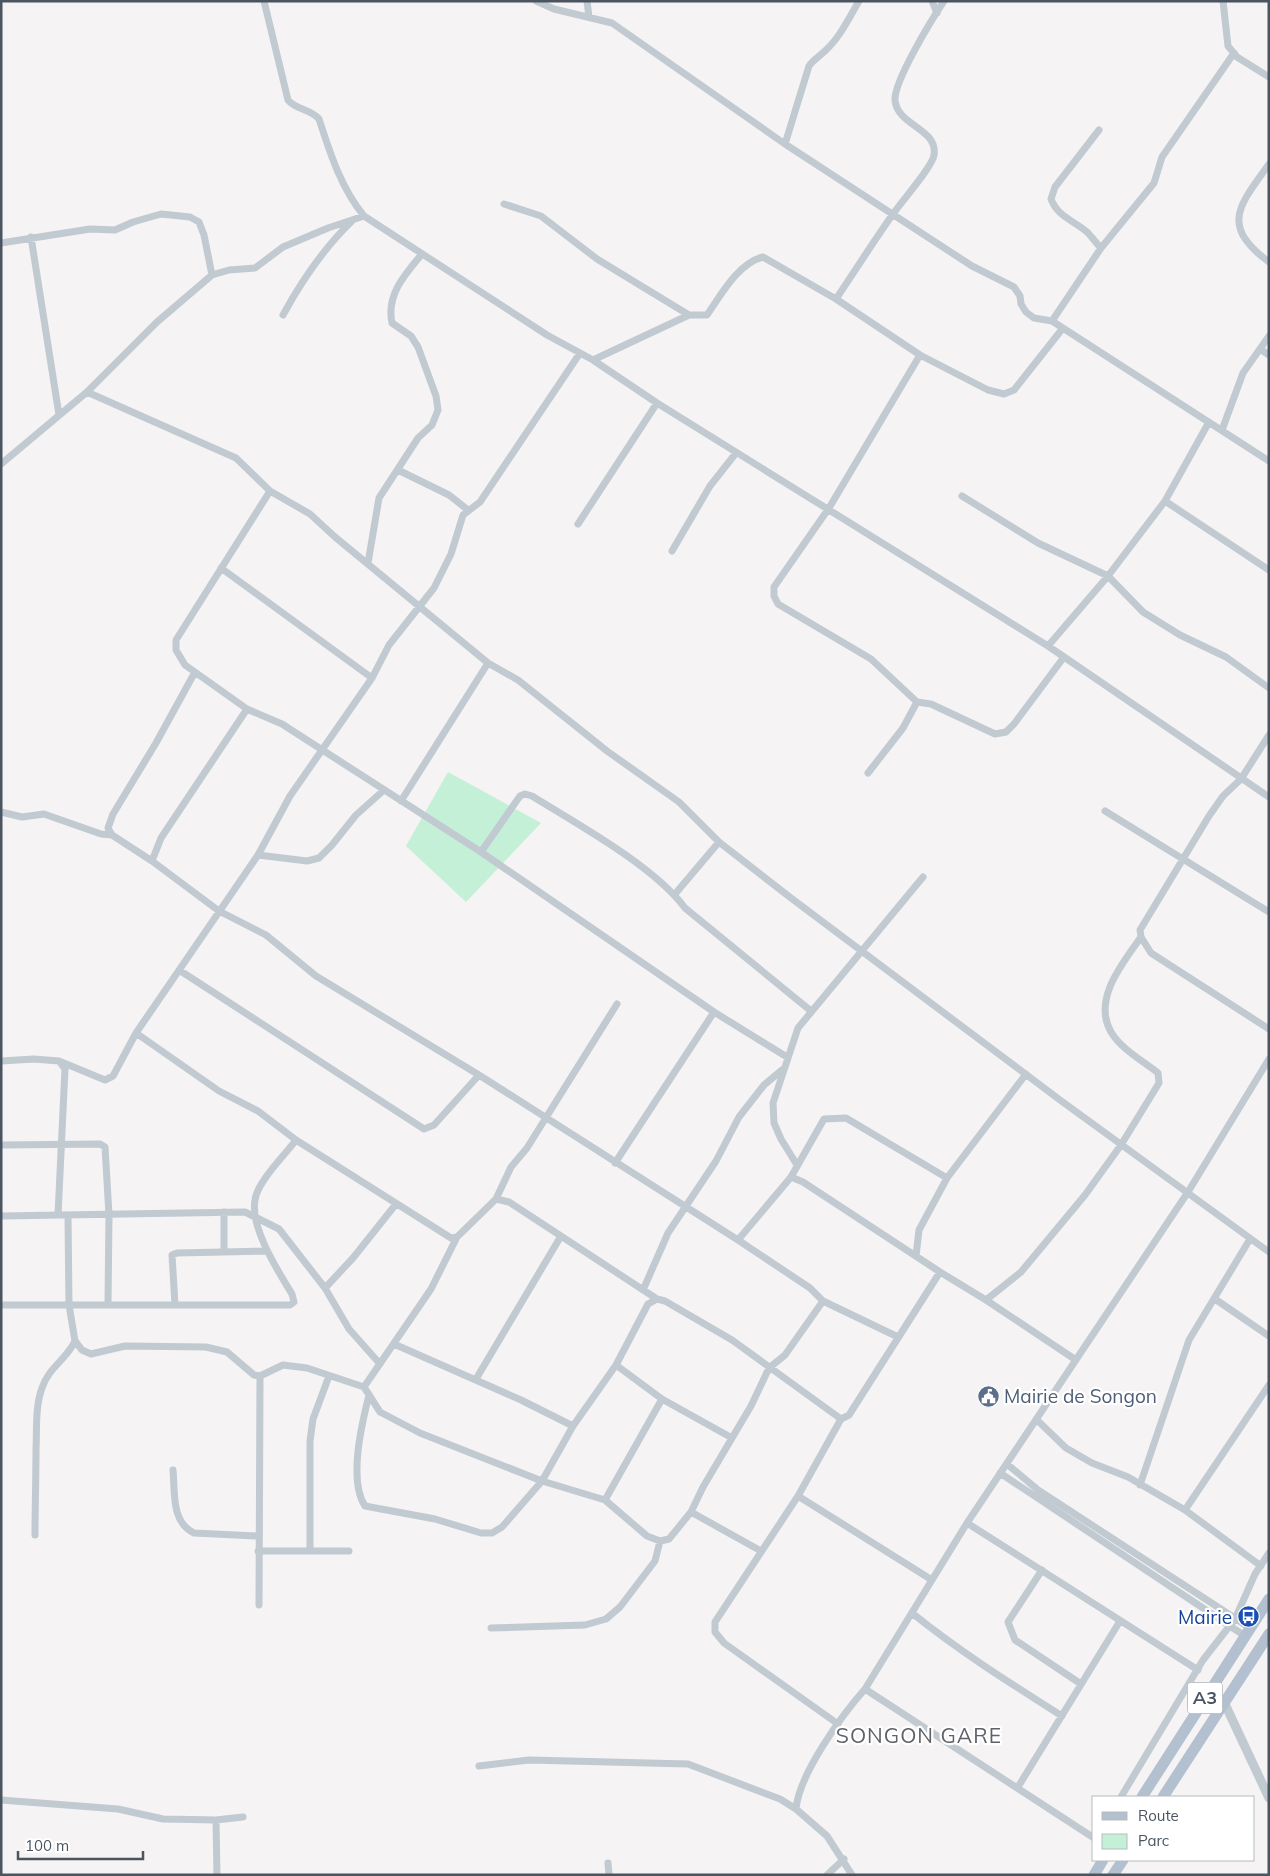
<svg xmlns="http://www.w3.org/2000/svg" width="1270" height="1876" viewBox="0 0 1270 1876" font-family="Mulish,sans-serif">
<rect width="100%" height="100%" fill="#f5f3f3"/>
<path fill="#c4f0d7" d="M448,772L541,823L466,902L406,846Z"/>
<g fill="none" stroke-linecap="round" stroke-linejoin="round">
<path stroke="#c1c9d1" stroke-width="7" d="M264,1L288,100C296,110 311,109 319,119C330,153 341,188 364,216L547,335L593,360L657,403L1048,646L1269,797
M536,1L554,9L612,23L785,144L972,266L1014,287L1020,296L1021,304L1026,312L1034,318L1052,321L1269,461
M587,1L589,17
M932,1L937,13
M1223,1L1228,46L1237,57L1269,77
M1099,130L1055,187L1051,199C1058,217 1073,220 1087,232C1092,237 1096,243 1101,248
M785,144L809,66C814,59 820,56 826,50C840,37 849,18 859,1
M1269,164C1240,205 1219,225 1269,262
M504,204L541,216L597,259L689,315H707C721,295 738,263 763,257L836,299C855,271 873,242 893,214C901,202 933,166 934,155C938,128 897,126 895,100C894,81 932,19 944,1
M31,237L59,415
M1,243L90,229L115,230L133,222L161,214L190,217L199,222L204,235L212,275
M836,299L920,355L988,390L1004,394L1014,390L1063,328
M283,315C302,280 323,249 352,221
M1052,321L1101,248L1154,183L1162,157L1234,53
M1260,349L1269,355
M920,355L829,508L774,587V596L778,604L871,659L917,702L931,704L995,734L1006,732L1014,724L1064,657
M593,360L689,315
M87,392L236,458L270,491L310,514L335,537L488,663L518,680L607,751L679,802L719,842L791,898L1060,1100L1269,1252
M1222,430L1243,373L1269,336
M1,464L87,392L157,322L212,275L229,270L255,268L283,247L328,228L364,216
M398,470L449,495L468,510
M270,491L176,640V650L185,665L247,709L282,724L481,852L714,1012L787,1057
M962,496L1038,543L1108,576L1143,612L1180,635L1226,657L1269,688
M1165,501L1209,422
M578,524L657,403
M672,551L710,486L736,453
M368,563L379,498L418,438L432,425L438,410L436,396L418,347L411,336L392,323C386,295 405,274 422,254
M221,568L372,678
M1048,646L1108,576L1165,501L1269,570
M195,672L156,743L113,814L108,828L112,835L152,861L219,911L266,935L316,976L479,1075L738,1240L791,1177L803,1182L940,1272
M1269,735L1241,779L1223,796L1209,816L1140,930L1141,937L1151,953L1269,1029
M868,773L903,728L917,702
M401,801L488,663
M1105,811L1269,912
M1,812L22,817L44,814L101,834L112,835
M481,852L520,796L525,794L532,796C577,824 654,866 685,908L811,1011
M258,855L307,861L319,858L332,845L356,815L384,790
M152,861L161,838L247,709
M675,894L719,842
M179,970L424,1129L434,1125L479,1075
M136,1033L258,855L290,796L372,678L389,645L434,588L451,554L463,515L480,502L580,353
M1,1061L34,1059L59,1061L65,1069L58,1215
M59,1061L105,1080L113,1076L136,1033L219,1091L258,1111L296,1140L451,1238L457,1237L496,1199L509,1202L657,1299
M1,1145L100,1144L105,1147L109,1215L108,1304
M615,1163L714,1012
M797,1165L781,1139L774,1123L773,1103L798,1028L923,877
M791,1177L824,1119L846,1118L947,1178
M496,1199L511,1167L527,1148L617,1004
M224,1212V1252
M1,1216L245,1212L279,1229L325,1288L349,1329L380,1364
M68,1216L69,1305L75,1341L82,1350L91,1354L125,1346L206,1347L227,1352L254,1375L260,1376L283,1365L307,1368L364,1387L380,1412L420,1433L542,1481L605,1500L647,1536L660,1541L669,1539L691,1512L703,1487L751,1406L769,1368L785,1355L823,1301
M738,1240L810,1288L823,1301L898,1337
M916,1256L919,1230L947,1178L1026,1074
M325,1288L353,1258L396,1204
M643,1290L668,1233L716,1161L739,1117L764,1085L782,1070
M1215,1299L1269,1336
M986,1300L1021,1272L1085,1195L1121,1145L1159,1083L1158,1073C1143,1061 1121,1049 1111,1032C1092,999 1123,963 1141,937
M1,1305H290L294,1302L292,1294C278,1271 250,1228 255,1200C257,1182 285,1155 296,1140
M175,1305L172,1255L177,1253L266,1251
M394,1344L521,1400L573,1426
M616,1365L662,1399L732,1438
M476,1379L561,1236
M364,1387L431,1289L457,1237
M369,1395C362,1423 348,1480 365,1506L435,1519L481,1533H492L502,1527L542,1481L573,1426L616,1365L648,1304L657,1299L665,1301L732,1340L841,1419L849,1415L940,1272L986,1300L1076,1360
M841,1419L798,1496L932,1580
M1037,1420L1066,1448L1092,1463L1128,1477L1185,1510L1261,1566
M1007,1464L1038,1490L1250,1628
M173,1470C175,1492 171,1522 194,1533L258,1536
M1000,1473L1245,1636
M1140,1485L1189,1340L1250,1239
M798,1496L715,1622V1632L724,1643L838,1724
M605,1500L662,1399
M1185,1510L1269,1385
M691,1512L761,1551
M967,1523L1198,1670
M35,1535C35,1506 36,1478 36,1449C37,1429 35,1407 42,1388C48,1368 67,1359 75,1341
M258,1551H349
M310,1551V1441L313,1419L329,1376
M1042,1570L1008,1622L1015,1640L1081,1684
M259,1605L260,1376
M912,1613C959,1651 1010,1683 1062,1716
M491,1628L585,1625L606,1619L620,1607L655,1561L660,1541
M865,1689L1094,1838
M479,1766L529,1760L688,1764L780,1799L796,1809L827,1836L852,1875
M1018,1787L1120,1621
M1121,1797L1203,1660L1235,1619L1255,1574L1269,1553
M1,1800L118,1809L163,1819L216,1820L243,1817
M796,1809C799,1774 842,1715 865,1689L967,1523L1188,1192L1269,1059
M216,1820L217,1875
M608,1863L609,1875
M827,1875L844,1859"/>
<path stroke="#c1c9d1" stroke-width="9" d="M1224,1702L1269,1798"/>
<path stroke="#b3c0d0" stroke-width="11" d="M1142,1797L1269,1599
M1163,1797L1269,1634
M1094,1875L1103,1860
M1113,1875L1123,1860"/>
</g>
<defs>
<symbol id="civic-disc" viewBox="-11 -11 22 22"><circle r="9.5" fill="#5c6f8a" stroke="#fff"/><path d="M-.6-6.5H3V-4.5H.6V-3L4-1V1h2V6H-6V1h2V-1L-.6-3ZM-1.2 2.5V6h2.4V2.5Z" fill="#fff"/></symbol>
<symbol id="bus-disc" viewBox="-11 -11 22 22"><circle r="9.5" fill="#1a4fb4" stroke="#fff"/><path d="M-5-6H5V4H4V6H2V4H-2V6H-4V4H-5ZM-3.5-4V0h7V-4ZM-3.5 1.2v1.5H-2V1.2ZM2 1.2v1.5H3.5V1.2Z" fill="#fff"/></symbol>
</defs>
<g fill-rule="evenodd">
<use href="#civic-disc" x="976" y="1384" width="25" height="25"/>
<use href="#bus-disc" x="1236" y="1604" width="25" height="25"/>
</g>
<g text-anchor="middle" stroke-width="4.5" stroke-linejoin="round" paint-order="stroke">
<rect fill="#fff" stroke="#808890" stroke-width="1" x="1187.5" y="1682.5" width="35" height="31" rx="4"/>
<g font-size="18" font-weight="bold" fill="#4a5560">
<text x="1205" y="1704">A3</text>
</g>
<g font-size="19" fill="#4e5e75" stroke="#fff" text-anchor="start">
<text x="1004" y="1403">Mairie de Songon</text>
</g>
<g font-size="19" fill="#164399" stroke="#fff" text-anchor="end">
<text x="1232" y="1624">Mairie</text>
</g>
<g font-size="21" letter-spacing="1" fill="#5f6268" stroke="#fff">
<text x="919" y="1743">SONGON GARE</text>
</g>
</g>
<rect width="1270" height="1876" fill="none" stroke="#4a5560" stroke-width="5"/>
<rect x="1092" y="1796" width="162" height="65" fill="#ffffff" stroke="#b7bbbf"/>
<rect x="1102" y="1812" width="25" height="8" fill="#b3c0d0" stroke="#b7bbbf"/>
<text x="1138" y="1821" font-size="15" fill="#4a5560">Route</text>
<rect x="1102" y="1834" width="25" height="15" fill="#c4f0d7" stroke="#b7bbbf"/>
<text x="1138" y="1846" font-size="15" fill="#4a5560">Parc</text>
<path d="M18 1851v8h125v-8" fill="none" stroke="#4a5560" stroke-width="2.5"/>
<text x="25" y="1851" font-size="15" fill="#4a5560" stroke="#ffffff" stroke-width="4" paint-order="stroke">100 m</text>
</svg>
